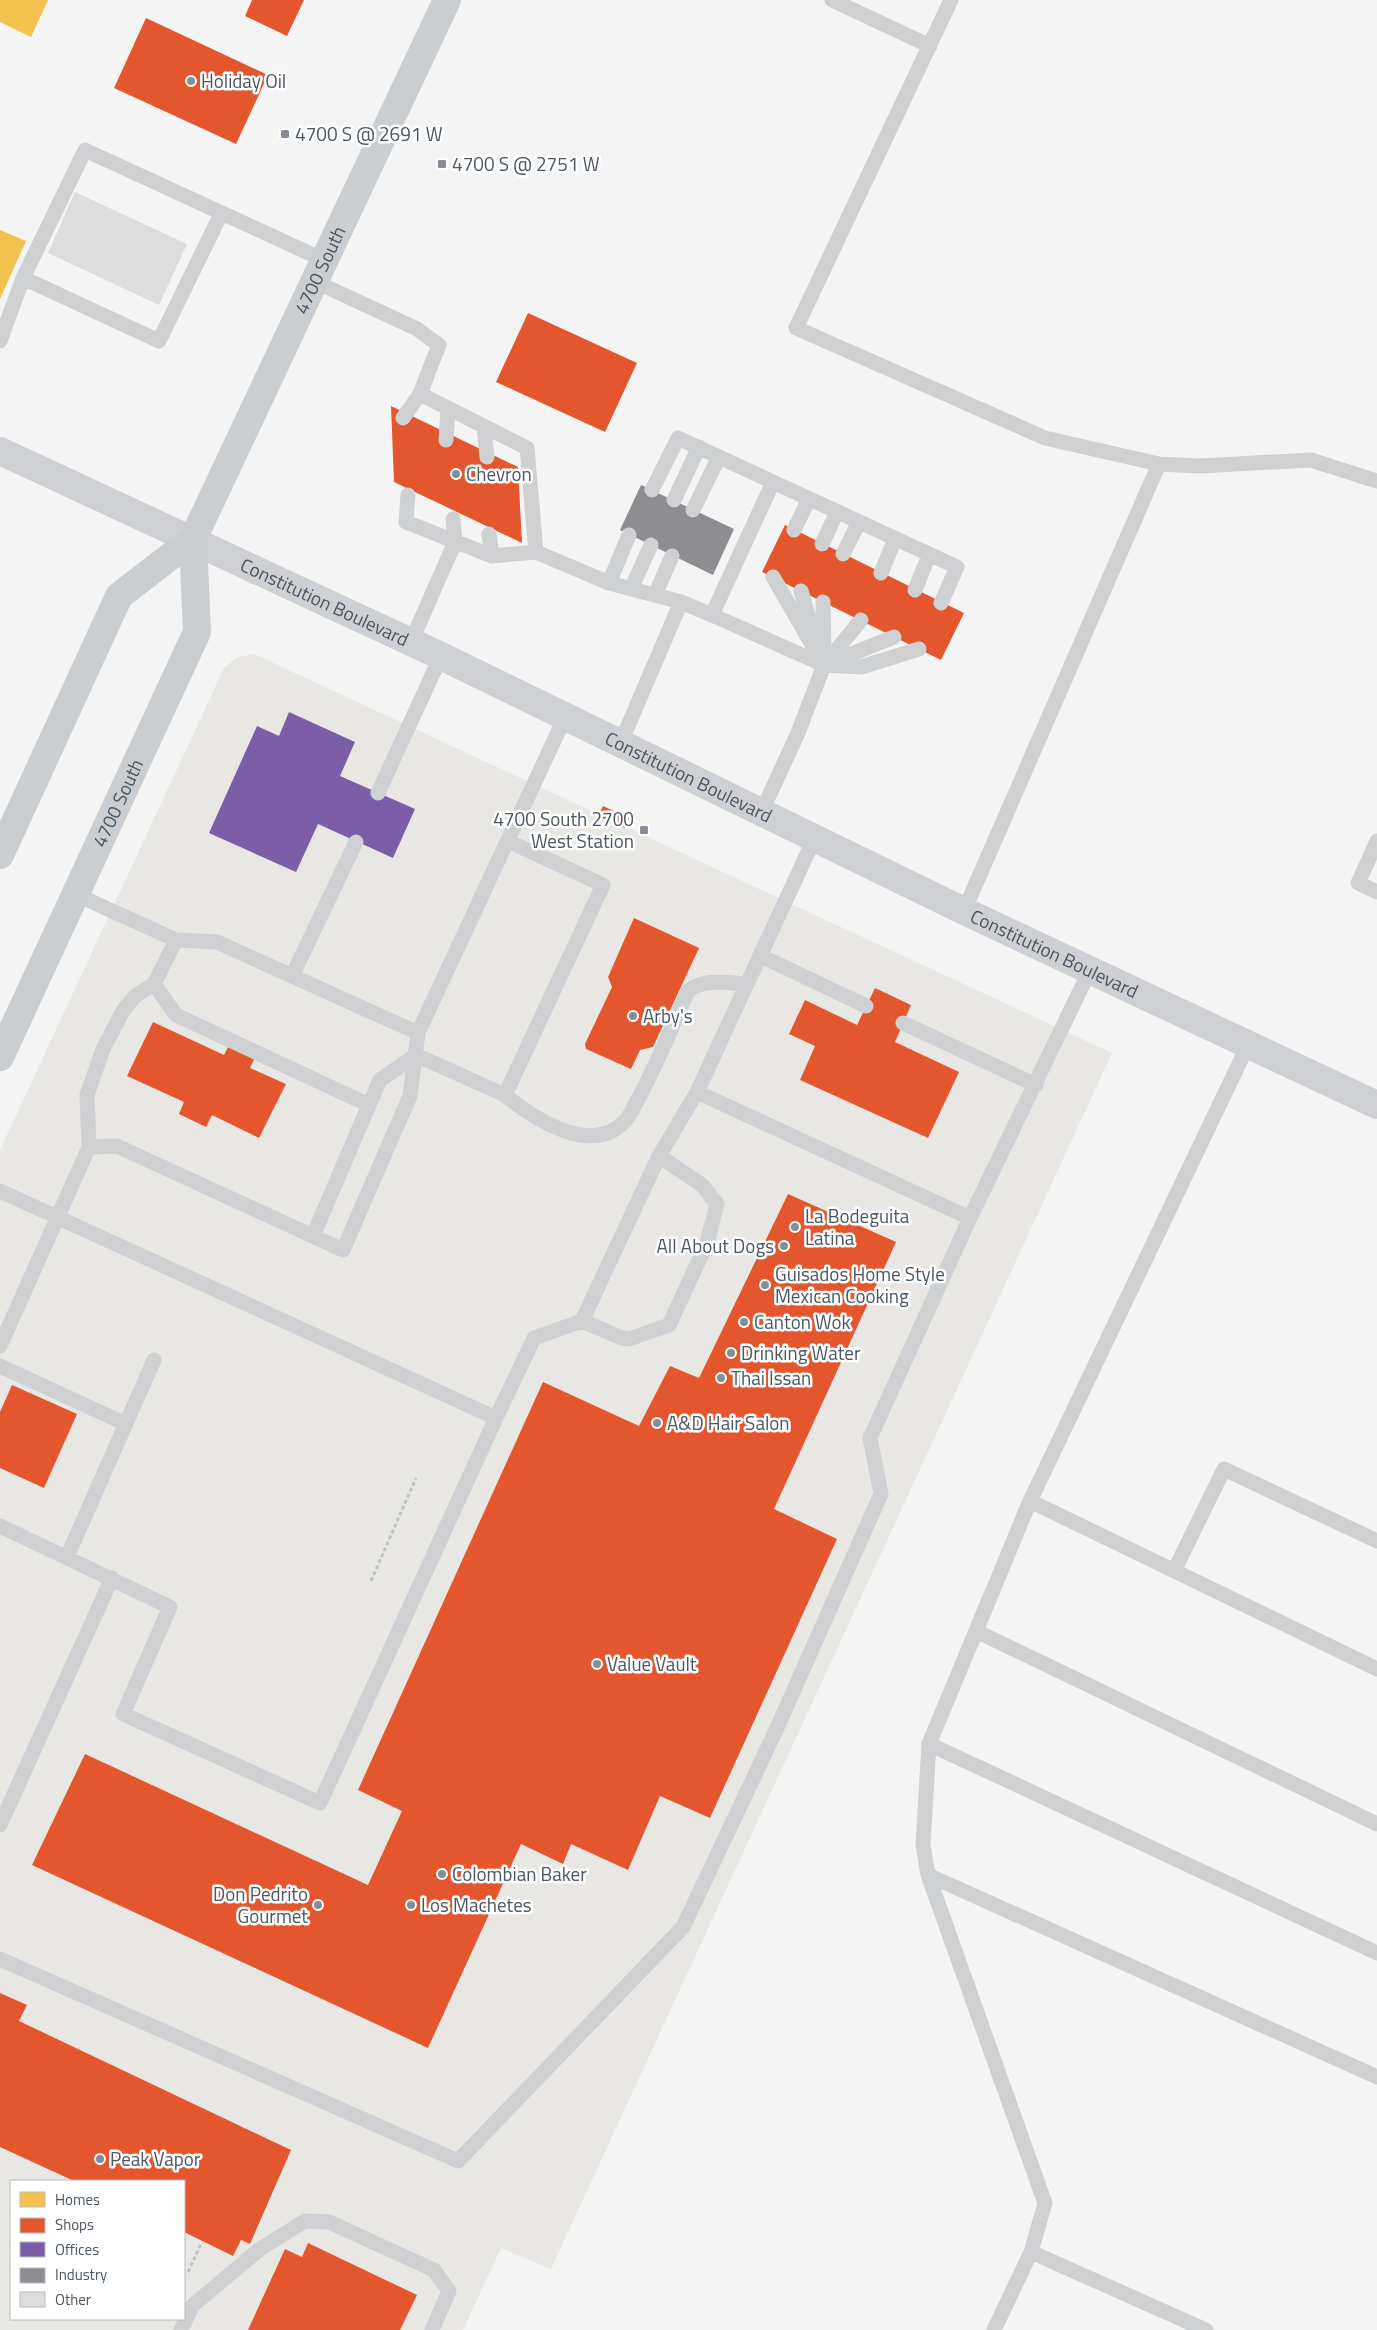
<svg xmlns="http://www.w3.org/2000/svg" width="1377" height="2330" viewBox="0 0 1377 2330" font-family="'Titillium Web',sans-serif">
<rect width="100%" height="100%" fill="#f4f4f4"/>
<path fill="#e8e7e3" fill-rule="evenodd" d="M254,654L1112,1053L551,2269L501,2248L463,2330H0V1150L224,668L238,657ZM11,2181H184V2319H11Z"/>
<path fill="#f2c14e" d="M0,0H48L31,37L0,22Z
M0,230L26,241L0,299Z"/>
<path fill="#e4572e" d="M252,0H304L287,36L245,16Z
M146,18L268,75L236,144L114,88Z
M528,313L637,363L605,432L496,382Z
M391,406L518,467L522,543L394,482Z
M785,525L964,613L941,660L762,572Z
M603,806L629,818L625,828L598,816Z
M634,918L699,948L653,1047L640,1050L631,1069L586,1049L585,1044L612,987L608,977Z
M875,988L911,1005L895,1042L959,1072L928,1138L800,1080L815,1046L789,1034L805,1000L857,1025Z
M153,1022L224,1055L229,1045L255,1057L250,1068L286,1084L259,1138L212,1115L206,1127L179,1114L184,1102L127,1076Z
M788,1194L896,1242L774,1509L837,1539L710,1818L660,1796L628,1870L571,1844L563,1864L521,1844L428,2048L32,1865L85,1754L368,1885L402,1811L358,1790L543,1382L639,1426L670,1366L699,1378Z
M12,1385L77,1414L44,1488L0,1468V1412Z
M0,1993L27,2005L19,2021L291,2150L250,2244L241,2240L233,2256L184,2232V2181H74L0,2147Z
M308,2243L417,2295L400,2330H248L285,2249L302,2257Z"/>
<path fill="#7b5ea7" d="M289,712L355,742L340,776L415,809L393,858L318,824L296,872L209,833L257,726L279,736Z"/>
<path fill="#8d8d92" d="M641,485L734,529L713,575L620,530Z"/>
<path fill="#ddddde" d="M75,192L187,244L159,305L48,253Z"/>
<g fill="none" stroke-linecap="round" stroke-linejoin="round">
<path stroke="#bcc7c4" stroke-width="3" stroke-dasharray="4 2.5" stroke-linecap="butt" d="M371,1581L416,1478
M188,2272L201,2244"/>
<path stroke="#ced0d2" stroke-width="15" d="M832,0L930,46
M951,0L796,328L1045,438L1159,464L1200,466L1311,460L1377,481
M23,278L159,341L221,214
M314,281L417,329L439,345L420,394L403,418
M0,341L23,278L85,150L324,260
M420,394L527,448L536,552L609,583L681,602
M484,427L487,457
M446,440L448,410
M652,490L678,438L773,482
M408,495L406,522L492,556L536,552
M674,500L699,447
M693,510L719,457
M794,530L809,499
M489,534L492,556
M822,544L837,512
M843,554L859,522
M881,573L895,539
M773,577L824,665
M609,583L629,535
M631,589L651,545
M915,590L929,555
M801,591L815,638
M655,595L672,556
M823,602L824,649
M712,615L824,665L894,637
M411,642L455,542L453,519
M825,664L861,620
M621,742L681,602L712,615L773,482L957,567L941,603
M378,793L441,656
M762,811L798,733L824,665L861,667L919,649
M1377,841L1358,883L1377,892
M75,894L176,940L217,942L418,1033
M964,911L1159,464
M761,956L866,1006
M292,976L356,842
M154,984L176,1015L369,1105L313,1236
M903,1023L1036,1085
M697,1092L970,1218
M505,1095C534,1119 591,1156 624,1122C630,1116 634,1106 638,1099C657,1064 672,1027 688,991C704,978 727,983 747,984
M369,1105L380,1080L416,1055L505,1095L603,885L508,841
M89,1147L117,1146L343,1250L410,1096L418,1033L566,715
M0,1191L496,1418
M582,1321L622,1338L629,1339L669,1325L707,1243L717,1204L702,1185L659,1156
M0,1346L89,1147L87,1095L103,1049L123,1011L135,996L154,984L176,940
M0,1366L126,1424
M1030,1501L1377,1669
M0,1526L170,1607L123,1714L320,1803L496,1418L534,1338L582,1321L659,1156L697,1092L815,837
M67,1557L154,1360
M1174,1571L1224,1469L1377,1541
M976,1631L1377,1824
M929,1744L1377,1953
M0,1825L112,1578
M928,1875L1377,2077
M0,1959L458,2161L683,1927L777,1728L881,1494L870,1438L970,1218L1090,970
M1031,2252L1206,2330
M181,2330L192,2306L260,2249L305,2221L329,2222L434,2270L449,2291L432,2330
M994,2330L1031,2252L1045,2203L928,1875L923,1845L929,1744L1030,1501L1248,1045"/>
<path stroke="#ced0d4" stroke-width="28" id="s1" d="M0,451L441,656L964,911L1377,1105"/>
<g stroke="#caced1" stroke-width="28">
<path d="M0,855L119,596L193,539"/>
<path id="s2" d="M0,1057L197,632L193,539L447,0"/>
</g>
</g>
<g fill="#868d94" stroke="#fff" stroke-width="2">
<circle cx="191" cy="81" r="5"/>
<rect x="280" y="129" width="10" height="10" rx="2.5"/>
<rect x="437" y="159" width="10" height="10" rx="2.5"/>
<circle cx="456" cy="474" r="5"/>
<rect x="639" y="825" width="10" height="10" rx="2.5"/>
<circle cx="633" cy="1016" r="5"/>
<circle cx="795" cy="1227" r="5"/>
<circle cx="784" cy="1246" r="5"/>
<circle cx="765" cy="1285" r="5"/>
<circle cx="744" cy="1322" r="5"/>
<circle cx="731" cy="1353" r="5"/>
<circle cx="721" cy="1378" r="5"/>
<circle cx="657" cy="1423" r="5"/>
<circle cx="597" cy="1664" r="5"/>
<circle cx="442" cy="1874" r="5"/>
<circle cx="318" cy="1905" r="5"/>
<circle cx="411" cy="1905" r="5"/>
<circle cx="100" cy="2159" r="5"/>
</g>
<g text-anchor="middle" stroke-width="5" stroke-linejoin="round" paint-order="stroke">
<g font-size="19" fill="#4a5661" stroke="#fff" text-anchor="start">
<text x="201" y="88">Holiday Oil</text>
<text x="295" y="141">4700 S @ 2691 W</text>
<text x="452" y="171">4700 S @ 2751 W</text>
<text x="466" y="481">Chevron</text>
<text x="634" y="826" text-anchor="end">4700 South 2700<tspan x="634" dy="22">West Station</tspan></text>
<text x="643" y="1023">Arby's</text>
<text x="805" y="1223">La Bodeguita<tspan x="805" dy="22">Latina</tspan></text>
<text x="774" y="1253" text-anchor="end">All About Dogs</text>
<text x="775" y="1281">Guisados Home Style<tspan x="775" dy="22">Mexican Cooking</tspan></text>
<text x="754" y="1329">Canton Wok</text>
<text x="741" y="1360">Drinking Water</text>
<text x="731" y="1385">Thai Issan</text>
<text x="667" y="1430">A&amp;D Hair Salon</text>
<text x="607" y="1671">Value Vault</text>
<text x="452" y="1881">Colombian Baker</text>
<text x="308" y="1901" text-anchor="end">Don Pedrito<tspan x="308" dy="22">Gourmet</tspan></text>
<text x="421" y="1912">Los Machetes</text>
<text x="110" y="2166">Peak Vapor</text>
</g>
<g font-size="19" fill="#4a5661" stroke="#fff">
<text dy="7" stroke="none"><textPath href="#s2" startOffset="859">4700 South</textPath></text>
<text dy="7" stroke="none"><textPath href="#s1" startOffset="358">Constitution Boulevard</textPath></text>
<text dy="7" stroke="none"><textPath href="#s1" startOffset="762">Constitution Boulevard</textPath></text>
<text dy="7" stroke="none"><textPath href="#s2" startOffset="280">4700 South</textPath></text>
<text dy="7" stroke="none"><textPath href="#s1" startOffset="1168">Constitution Boulevard</textPath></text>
</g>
</g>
<rect x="10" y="2180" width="175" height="140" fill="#ffffff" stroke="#b7bbc0"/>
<rect x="20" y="2192" width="25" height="15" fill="#f2c14e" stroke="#b7bbc0"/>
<text x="55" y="2205" font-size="15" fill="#4a5661">Homes</text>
<rect x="20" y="2218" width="25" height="15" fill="#e4572e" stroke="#b7bbc0"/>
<text x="55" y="2230" font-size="15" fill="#4a5661">Shops</text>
<rect x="20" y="2242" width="25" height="15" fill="#7b5ea7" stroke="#b7bbc0"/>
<text x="55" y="2255" font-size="15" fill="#4a5661">Offices</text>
<rect x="20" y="2268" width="25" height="15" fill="#8d8d92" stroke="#b7bbc0"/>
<text x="55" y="2280" font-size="15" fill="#4a5661">Industry</text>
<rect x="20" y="2292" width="25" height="15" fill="#ddddde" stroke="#b7bbc0"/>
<text x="55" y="2305" font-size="15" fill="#4a5661">Other</text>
</svg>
